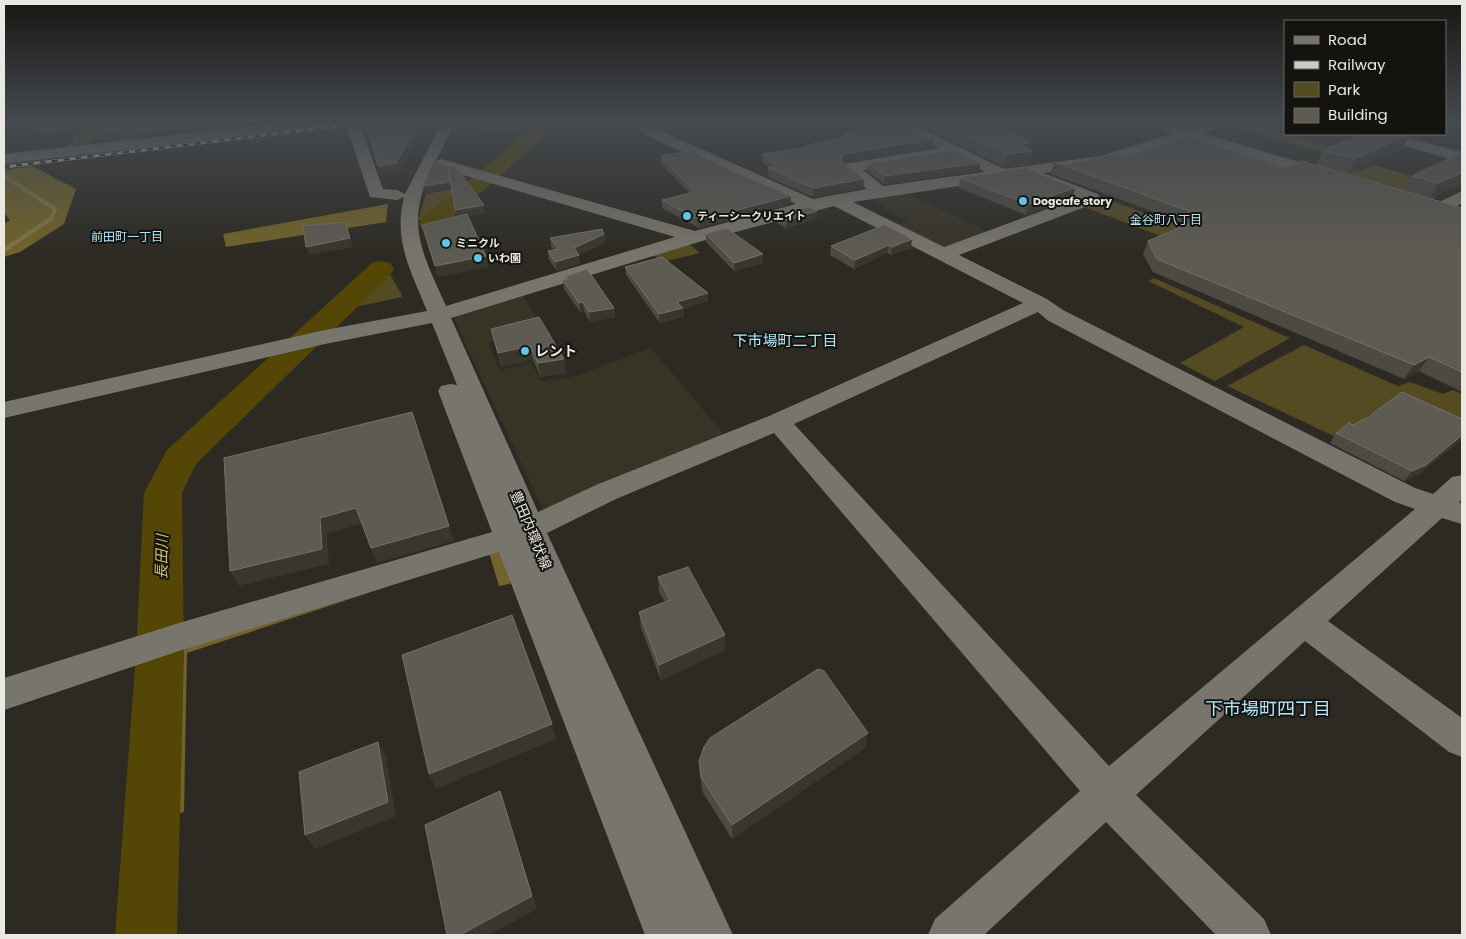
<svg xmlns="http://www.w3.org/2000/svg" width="1466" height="939" viewBox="0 0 1466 939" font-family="Poppins,'Noto Sans JP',sans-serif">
<rect width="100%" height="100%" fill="#2c2a22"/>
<path fill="#373325" d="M898,190L989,232L942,250L894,226L908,221L884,209L886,207L864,197Z
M522,293L542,329L489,343L500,370L531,363L542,381L572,377L651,348L727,438L546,516L451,313Z"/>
<path fill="#554b22" d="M1236,122H1246L1345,151L1334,156L1229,125Z
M98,125L118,127L103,136L146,140L96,139L86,146H64L73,141V135Z
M1331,163L1360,171L1374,165L1423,179L1441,193L1428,201L1324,169Z
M468,186L429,220H418L426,194Z
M1099,196L1190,230L1168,239L1079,205Z
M688,243L700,253L663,262L650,253Z
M383,262L403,297L355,307L320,336L299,339Z
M1154,278L1290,338L1215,381L1180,363L1244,327L1148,281Z
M1304,345L1398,386L1410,382L1443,394L1453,390L1462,394V428L1397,397L1336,437L1227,386Z"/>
<path fill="#716329" d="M32,166L76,189L64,224L20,252L4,257V224L10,220L4,213V170Z
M388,204L386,222L226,247L223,234Z
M503,545L518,582L499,586L489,553L187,653L184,812L165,817L175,645Z"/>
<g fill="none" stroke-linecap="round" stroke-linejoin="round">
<path stroke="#817747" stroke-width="4" d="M4,176L55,209L51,219"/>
<path stroke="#817747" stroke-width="4.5" d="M4,250L52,218"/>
<path fill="#544604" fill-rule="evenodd" d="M533,122H552L544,136L531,149L440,228L431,230L422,228L419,223L422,218L517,141Z
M381,261L390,263L394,269L390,275L196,464L182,493L184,653L177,935H115L136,653L144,493L167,450L372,263Z"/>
<path fill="#78756c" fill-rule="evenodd" d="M290,122H335L328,126L4,164V154Z
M442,122H456L435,162L442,159L448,161L695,231L796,204L644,134L633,122H648L654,128L813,199L867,189L844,170L842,167L844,164L939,148L889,122H908L1004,169L1101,156L1173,133L1146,125L1144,122H1166L1188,129L1208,122H1230L1228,125L1203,133L1335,173L1337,176L1329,181L1188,138L1103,165L1043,173L1098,194L1100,198L1098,202L959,255L1047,299L1063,310L1415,488L1433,494L1452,477L1462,475V499L1459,502L1462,504V524L1442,518L1328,621L1462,718V757L1449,752L1305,641L1136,795L1264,919L1271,935H1216L1106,822L984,935H928L935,919L1080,791L774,433L616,499L547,533L733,935H645L499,552L179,651L4,710V678L179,623L492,532L438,391L441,386L450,384L457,385L432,323L325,344L4,418V402L325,330L427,311C411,271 393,241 404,197L397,200L370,197L347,128L354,124L361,128L383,189L397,190L405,194ZM953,155L985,172L883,186L863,170ZM434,164L436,167L675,237L446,306C421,250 404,223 434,164ZM1031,175L1032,180L1077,198L944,247L853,202ZM834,206L1023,303L769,416L596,485L538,512L451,318L702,241ZM1038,312L1047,320L1395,502L1415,509L1109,766L794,424Z
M1369,134H1392L1462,152V162L1371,137Z
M1462,191V203L1445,213H1433L1430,209L1433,205Z"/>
<defs>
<path id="rail" d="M4,167L372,122"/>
</defs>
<use href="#rail" stroke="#cccbc5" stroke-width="3"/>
<use href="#rail" stroke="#14130f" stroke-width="2" stroke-dasharray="6" stroke-linecap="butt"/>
</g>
<path fill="#4c4a41" d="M26,122H204L182,132L136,137L71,131L48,137Z
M210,122H259L239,126Z
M480,122H526L523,133L481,134L479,125Z
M925,122H986L1033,151L1029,164L1004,167L924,128Z
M843,134L934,139L933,147L844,162L843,163L863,188L813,197L768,177V168H769L762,162V154L807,148V145L842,138Z
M1410,134L1403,148L1348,174L1316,165L1323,150Z
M1462,152L1430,198L1404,191L1412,176Z
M661,156L739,174L791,196L790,204L699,228L662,208V200L689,193L661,164Z
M1127,156L1286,168L1462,208V392L1419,371L1404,379L1153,272L1143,254L1148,241L1187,224L1051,174L1054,162L1066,165Z
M980,163L979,171L884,184L867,171L868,164Z
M960,178L1072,198L1026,215L959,188Z
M777,215L817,219L786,228L777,223Z
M885,225L911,248L891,255L887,253L854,269L830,255L831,246Z
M604,234L605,243L578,255L580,264L557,271L549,260L548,251L554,250L551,246L550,238Z
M706,234L763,254V263L734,271L706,242Z
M625,267L708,301L683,309L684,317L660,323L626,275Z
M566,276L614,308L615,317L590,322L584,311L580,312L564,289L563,280H566Z
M539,317L566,373L541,377L533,360L501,367L491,329Z
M1462,419V439L1418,475L1404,481L1330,443L1336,433L1353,425Z
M658,577L725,650L661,680L641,628L639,612L665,602L659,592Z
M865,748L732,839L702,791L699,761Z"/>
<path fill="#38362d" d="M191,122H204L182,132L136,137L134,132Z
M237,122H259L239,126Z
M420,122H426V124L399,173L381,176L378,166Z
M522,122H526L523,133L522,123Z
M69,126L71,131L48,137L45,132Z
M1410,134L1403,148L1348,174L1355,159Z
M934,139L933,147L844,162L840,166L841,158L844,154Z
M1031,142L1029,151H1033L1029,164L1004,167L1007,154L1020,146Z
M980,163L979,171L884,184V176Z
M1462,173V185L1430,198L1438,183Z
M864,179L863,188L813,197L814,188Z
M450,182L452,188L425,193L423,186Z
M1075,188L1072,198L1026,215L1028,204Z
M791,196L790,204L699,228V220Z
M484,205L485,213L457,218L455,210Z
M817,211V219L786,228L787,220Z
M604,234L605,243L575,256L579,255L580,264L557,271L555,262L574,248Z
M350,238L353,247L309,255L306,247Z
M912,239L911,248L891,255L892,247Z
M889,245L887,253L854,269L855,260Z
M763,254V263L734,271V263Z
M486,256L489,267L437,277L435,266Z
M708,293V301L683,309L684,317L660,323L659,314L677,302Z
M583,302L584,311L580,312L579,303Z
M614,308L615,317L590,322L589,312Z
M530,346L533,360L501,367L498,353Z
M1429,357L1419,371L1404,379L1414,365Z
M564,359L566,373L541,377L538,363Z
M1462,435V439L1418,475L1404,481L1412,471Z
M356,508L363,523L327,534L329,564L239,586L230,571L320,518Z
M449,526L454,541L377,563L371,548Z
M725,635V650L661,680L659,665Z
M552,724L556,739L436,789L429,774Z
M868,733L865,748L732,839V825Z
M378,742L386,757L396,816L315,849L305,835Z
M500,791L505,805L537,909L489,935H460Z"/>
<path fill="#5d5b52" stroke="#737169" d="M30,122H191L180,127L134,132L69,126L45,132Z
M378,122H420L396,163L378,166L366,124Z
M480,122H522V123L479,125Z
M940,122H986L1031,142L1020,146L1033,151L1007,154Z
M903,123L934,139L844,154L841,158L843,163L864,179L814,188L768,168L777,167L762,154L810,147L807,145L849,137L843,134Z
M1364,134H1410L1355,159L1323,150Z
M1187,137L1286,168L1302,161L1462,208V372L1429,357L1414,365L1157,259L1148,241L1205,217L1054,162L1066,165L1116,153L1127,156Z
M954,150L980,163L884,176L868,164Z
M691,151L739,174L791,196L699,220L662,200L694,192L661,156Z
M1462,152V173L1438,183L1412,176Z
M433,161L448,166L450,182L423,186Z
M448,165L457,168L484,205L455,210Z
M1025,168L1075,188L1028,204L960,178Z
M809,207L817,211L787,220L777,215Z
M467,214L486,256L435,266L422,225Z
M345,222L350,238L306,247L303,226Z
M885,225L912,239L892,247L889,245L855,260L831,246Z
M726,228L763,254L734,263L706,234Z
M602,229L604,234L574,248L579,255L555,262L548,251L559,249L550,238Z
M662,257L708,293L677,302L683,308L659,314L625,267Z
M587,269L614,308L589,312L583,302L579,303L563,280L568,279L566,276Z
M539,317L564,359L538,363L530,346L498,353L491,329Z
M1402,392L1462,419V435L1426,465L1412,471L1336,433L1349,423L1353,425L1368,417Z
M412,412L449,526L371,548L356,508L320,518L322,549L230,571L224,458Z
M688,567L725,635L659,665L639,612L670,600L658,577Z
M512,615L552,724L429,774L402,655Z
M818,669L824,671L868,733L732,825L701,777L699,761L704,747L710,738Z
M378,742L388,802L305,835L299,772Z
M500,791L532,896L460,935H447L425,825Z"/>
<linearGradient id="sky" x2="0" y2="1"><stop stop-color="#181713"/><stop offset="0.48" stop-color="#454a4f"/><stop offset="1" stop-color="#454a4f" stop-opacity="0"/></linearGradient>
<rect width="1466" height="254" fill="url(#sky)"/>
<g fill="#5cc7e7" stroke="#14130f" stroke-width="2">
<circle cx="1023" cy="201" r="5"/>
<circle cx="687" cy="216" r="5"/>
<circle cx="446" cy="243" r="5"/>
<circle cx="478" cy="258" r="5"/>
<circle cx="525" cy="351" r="5"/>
</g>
<g text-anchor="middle" stroke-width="4" stroke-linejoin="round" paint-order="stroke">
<g font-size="11" font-weight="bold" fill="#e9e8e2" stroke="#14130f" text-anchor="start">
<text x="1033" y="205">Dogcafe story</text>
<text x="697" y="220">ティーシークリエイト</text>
<text x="456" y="247">ミニクル</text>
<text x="488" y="262">いわ園</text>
</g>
<g font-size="12" fill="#b2e7f9" stroke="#14130f">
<text x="1166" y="224">金谷町八丁目</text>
<text x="127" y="241">前田町一丁目</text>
</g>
<g font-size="14" font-weight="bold" fill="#e9e8e2" stroke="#14130f" text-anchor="start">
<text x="535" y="356">レント</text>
</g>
<g font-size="14" fill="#e9e8e2" stroke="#14130f">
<text transform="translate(531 530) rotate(67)" y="5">豊田内環状線</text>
</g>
<g font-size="15" fill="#b2e7f9" stroke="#14130f">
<text x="785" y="346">下市場町二丁目</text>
</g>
<g font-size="15" font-style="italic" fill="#d6c16b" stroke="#14130f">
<text transform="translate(162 557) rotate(-89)" y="5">長田川</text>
</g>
<g font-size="18" fill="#b2e7f9" stroke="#14130f">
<text x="1268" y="715">下市場町四丁目</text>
</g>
</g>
<rect width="1466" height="939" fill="none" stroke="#e9e8e2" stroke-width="10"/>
<rect x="1284" y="20" width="162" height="115" fill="#14130f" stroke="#696863"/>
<rect x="1294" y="36" width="25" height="8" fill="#78756c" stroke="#696863"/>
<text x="1328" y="45" font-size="15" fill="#e9e8e2">Road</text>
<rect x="1294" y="61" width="25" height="8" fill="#cccbc5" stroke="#696863"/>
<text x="1328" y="70" font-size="15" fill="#e9e8e2">Railway</text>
<rect x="1294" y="82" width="25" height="15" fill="#554b22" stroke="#696863"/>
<text x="1328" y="95" font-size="15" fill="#e9e8e2">Park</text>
<rect x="1294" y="108" width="25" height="15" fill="#5d5b52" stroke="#696863"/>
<text x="1328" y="120" font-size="15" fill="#e9e8e2">Building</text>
</svg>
